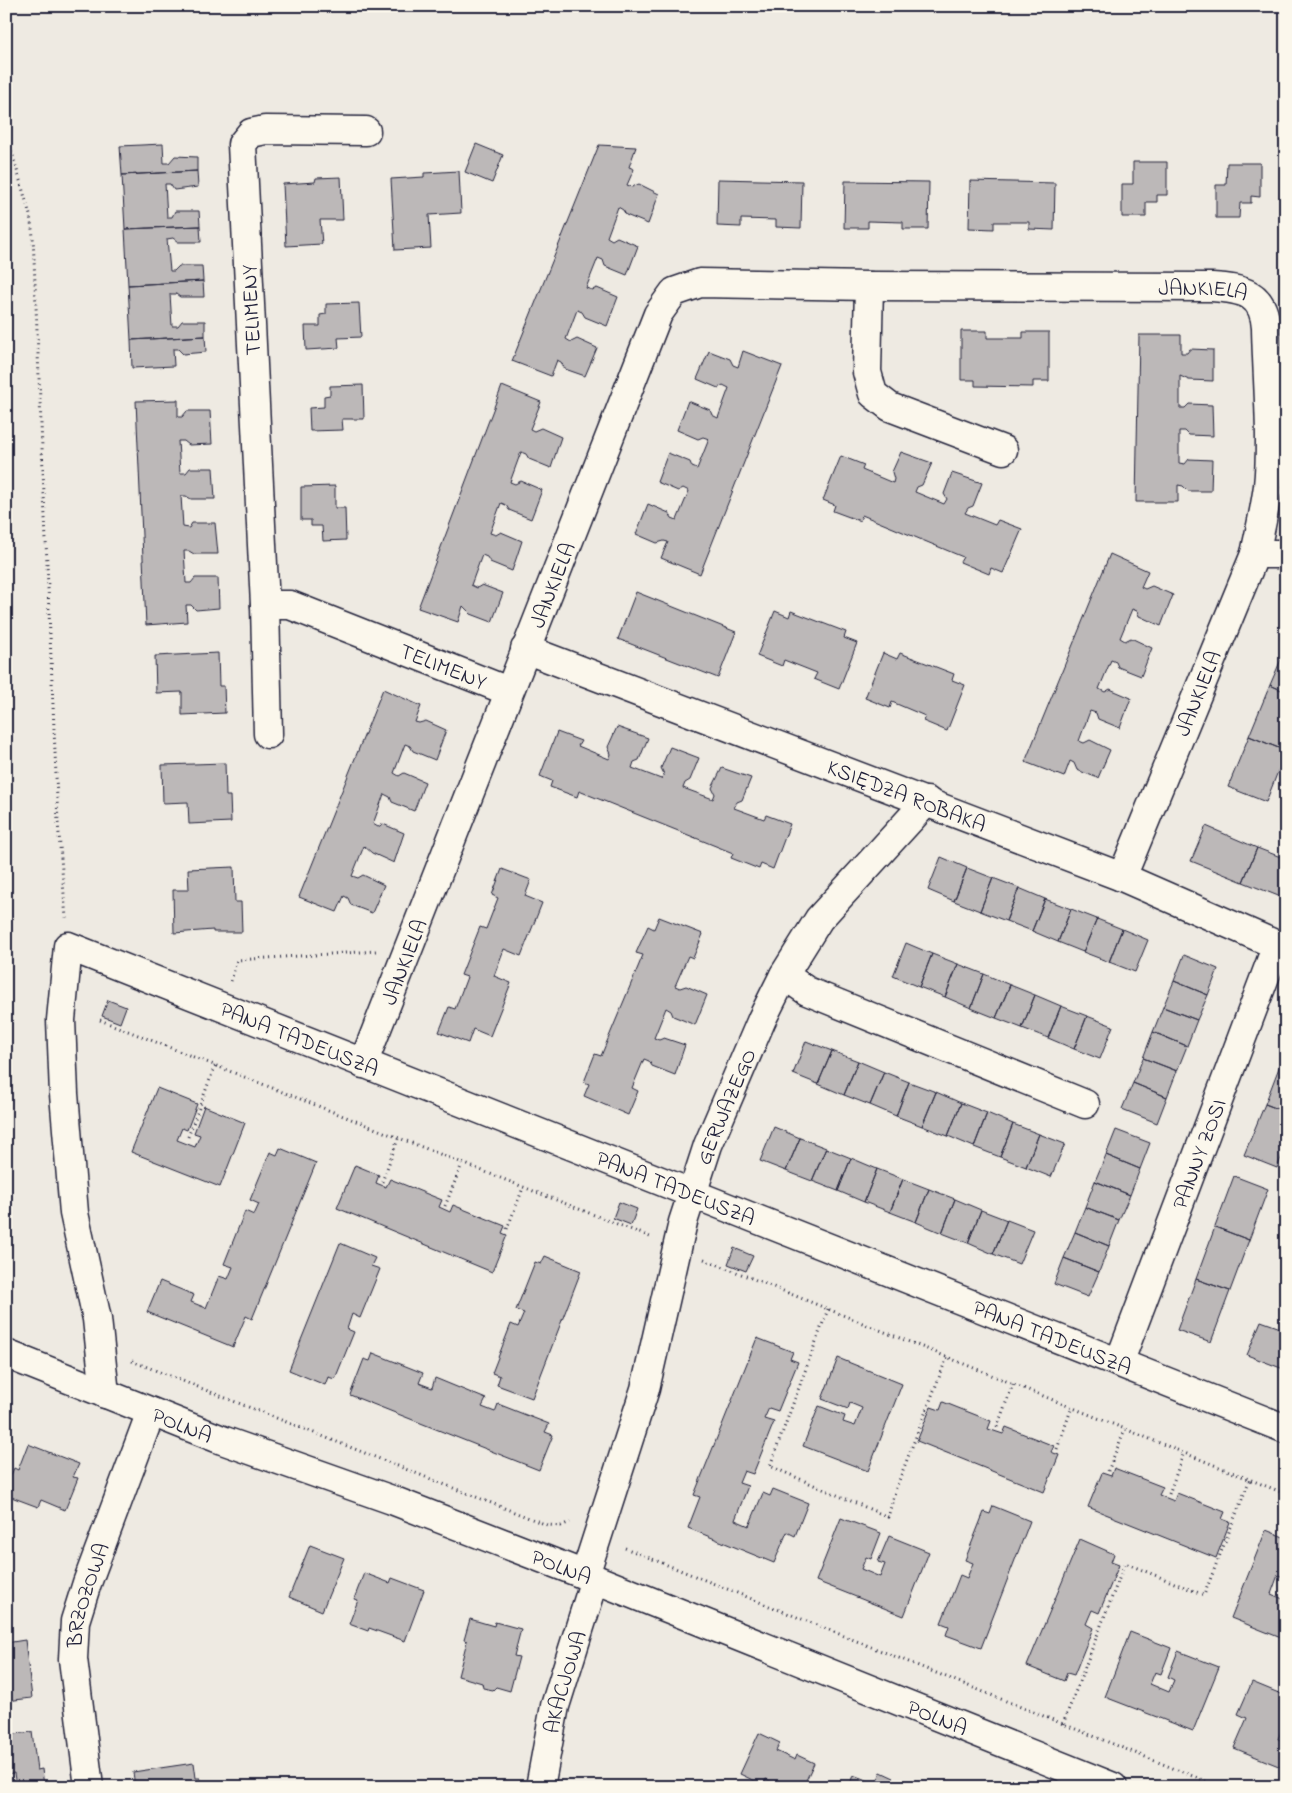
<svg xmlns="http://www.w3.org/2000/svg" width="1292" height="1793" viewBox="0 0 1292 1793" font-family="'Indie Flower',sans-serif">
<rect width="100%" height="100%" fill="#eeeae2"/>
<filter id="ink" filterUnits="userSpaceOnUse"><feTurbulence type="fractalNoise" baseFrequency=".02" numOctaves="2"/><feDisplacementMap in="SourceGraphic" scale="10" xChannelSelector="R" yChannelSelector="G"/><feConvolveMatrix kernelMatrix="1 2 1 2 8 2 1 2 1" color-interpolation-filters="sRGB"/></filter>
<g filter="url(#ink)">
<path fill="#bcb8b8" stroke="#22223b" d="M163,144L164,163H169L175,156L197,157V171L122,175L120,146Z
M476,144L503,155L492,183L465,172Z
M599,145L636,147L629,167L634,169L627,185L632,187L639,184L659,194L648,224L626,215L623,210L618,207L607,237L612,240L617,237L638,246L627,275L605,266L603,260L598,258L586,288L592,290L597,288L618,297L607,326L585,317L582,312L577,310L566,339L571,342L577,339L597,348L585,376L565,369L561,362L557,360L551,376L512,361Z
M1133,162H1167V195H1157V202H1146V217H1122V184H1133Z
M1227,163H1260V197L1251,196V203H1240L1239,218H1216V185H1226Z
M197,171L198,187L174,190L170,184H165L167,217H172L175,211H199L200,226L125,229L122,175Z
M459,171L461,213L429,215L431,248L395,250L391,179L424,177V173Z
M341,177L343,220H320L322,244L286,246L283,184L315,182L316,178Z
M718,179L802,181L801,228L776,227V220L741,219V227L717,226Z
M845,181L929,182L928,229H903V222L868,221V228H844Z
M970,181L1055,183L1054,230L1029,229V222H994V229L969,228Z
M200,226L201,242H178L173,238L167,239L170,271H174L179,266H202L203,281L128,285L125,229Z
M203,281L204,297H180L176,294H170L172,326H178L182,321H205V336L131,340L128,285Z
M359,303L361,337L338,338L339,348L306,350L305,326H320V315L326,314V304Z
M961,331H987V338H1023V332H1049V381H1033V387L975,386V380H961Z
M1139,335H1181V353H1187L1190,349L1213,350V381L1189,380L1180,376V408H1185L1189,404L1212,405L1213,436L1189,435L1185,431H1179V463L1185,464L1189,459L1212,460L1211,491H1188L1183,486L1178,485V502H1136Z
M205,336L206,352L183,354L178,349H173L174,366L132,368L131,340Z
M709,351L730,359L733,365L738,367L743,351L782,366L700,574L661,558L668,542L664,541L657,543L636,534L648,504L669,513L672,518L677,520L689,491L683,488L678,491L657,482L668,453L690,462L692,467L697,469L709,439L703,437L698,439L677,430L688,401L710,410L712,415L718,418L729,388L723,385L718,388L697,379Z
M363,385L364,419H342L343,430L310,431L309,408L324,407V396L330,395V386Z
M502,386L541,402L530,429L534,431L541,428L561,437L551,468L529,459L526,454L521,452L510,482L515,484L521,481L542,490L531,519L509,510L506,505L501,503L490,533L496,535L501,532L522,541L512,571L490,562L487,557L482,555L471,585L477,588L482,585L503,593L492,622L471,614L463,606L458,622L418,608Z
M178,400V417H182L187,411H210L212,444L189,445L184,441H178L180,473H186L190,468H213L215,499H191L186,496H181L183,527L189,528L192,523H215L218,554H194L189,551H184L186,583H191L195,578H218L219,608L196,610L191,605H186L187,622L146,625L136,401Z
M901,452L932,463L922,485L917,487L915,492L944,504L947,499L944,494L952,473L982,483L973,506L968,508L965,513L995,525L998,520L1022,529L1003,573L991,568L989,574L960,562L963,557L862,515L860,521L833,511L835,505L823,500L841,456L864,465L862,470L893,483L894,479L892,472Z
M335,486V508H345L346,540L323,541L322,526H311V520H301V487Z
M1110,554L1148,571L1141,587L1145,589L1152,586L1173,595L1161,626L1139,616L1137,611L1132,609L1120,638L1125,641L1131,638L1152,648L1141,676L1118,667L1116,662L1111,660L1099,689L1105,692L1110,689L1131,698L1120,728L1098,719L1096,713L1090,711L1079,741L1084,743L1090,740L1110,750L1098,778L1077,770L1074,763L1070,761L1064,777L1025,762Z
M636,592L736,632L718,678L618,639Z
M775,611L789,617L791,611L846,632L844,638L857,643L839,689L814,679L817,673L784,660L782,666L757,656Z
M1286,648V692L1270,685Z
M218,653L219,686H224L225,713L182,715V692L156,693L155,656Z
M883,653L897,659L900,653L954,674L952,680L965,685L947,731L923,721L925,716L892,702L890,708L865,698Z
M1270,685L1286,692V751L1249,736Z
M383,689L421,706L415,722L419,723L426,721L446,730L435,760L413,751L410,746L405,744L394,773L399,776L404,773L425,782L414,811L392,802L390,797L384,794L373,824L378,827L383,824L404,833L394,863L372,853L364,846L352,876L358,878L363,875L384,885L372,913L351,905L348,898L344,896L337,912L299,897Z
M617,727L648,738L639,760L634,762L632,768L661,779L664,774L661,768L670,747L699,758L690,780L685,783L683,788L713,799L715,794L712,788L722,768L751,778L742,800L737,802L734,808L764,819L766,815L790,824L773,869L761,864L759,869L731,858L733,853L579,791L577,797L550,787L552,781L540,776L557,732L581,741L578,746L609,759L611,754L608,747Z
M1249,736L1286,751L1266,802L1228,787Z
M225,763L226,796H230L231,822L189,824L188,802L163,803L162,765Z
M1206,826L1257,848L1243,882L1191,861Z
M1257,848L1286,859V899L1243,882Z
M941,857L967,868L954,901L928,890Z
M234,867L235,902H241L242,932H213V930L174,933L173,890H189L188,869Z
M967,868L993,878L980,911L954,901Z
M502,869L531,880L525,896L542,903L521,956L504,949L494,976L511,983L490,1036L473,1029L468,1043L439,1032L449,1007L455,1009L467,977L461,975L480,927L486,929L498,898L492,895Z
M993,878L1019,888L1006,921L980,911Z
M1019,888L1045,899L1032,931L1006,921Z
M1045,899L1071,909L1058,942L1032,931Z
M1071,909L1097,919L1083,952L1058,942Z
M659,917L703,934L693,958L688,956L675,986L680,988L686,986L707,995L695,1025L673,1016L671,1011L666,1008L654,1038L659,1040L664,1038L685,1045L675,1075L652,1066L649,1061L644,1059L632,1088L638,1091L628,1115L584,1096L589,1084L584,1082L595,1054L601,1056L643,955L636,953L648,926L654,929Z
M1097,919L1122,929L1109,962L1083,952Z
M1122,929L1148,940L1135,972L1109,962Z
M906,943L932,954L919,987L893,976Z
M932,954L958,964L945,997L919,987Z
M1184,955L1218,969L1208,995L1174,981Z
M958,964L984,974L971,1008L945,997Z
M984,974L1010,985L996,1018L971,1008Z
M1174,981L1208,995L1197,1020L1163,1007Z
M1010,985L1035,995L1022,1028L996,1018Z
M1035,995L1061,1006L1048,1038L1022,1028Z
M108,1000L126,1007L120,1023L102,1016Z
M1061,1006L1087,1016L1074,1049L1048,1038Z
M1163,1007L1197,1020L1187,1046L1153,1032Z
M1087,1016L1113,1026L1100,1059L1074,1049Z
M1153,1032L1187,1046L1177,1071L1143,1058Z
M806,1041L832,1051L818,1084L793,1074Z
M832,1051L858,1061L844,1095L818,1084Z
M1285,1052L1286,1053V1112L1265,1104Z
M1143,1058L1177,1071L1167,1097L1133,1083Z
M858,1061L884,1072L870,1105L844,1095Z
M884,1072L909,1082L896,1116L870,1105Z
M909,1082L936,1092L922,1126L896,1116Z
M1133,1083L1167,1097L1157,1123L1122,1109Z
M157,1088L197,1104L187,1130L182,1128L177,1140L195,1147L200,1135L194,1133L204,1106L245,1123L220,1187L131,1152Z
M936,1092L961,1103L948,1136L922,1126Z
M961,1103L987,1113L974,1147L948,1136Z
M1265,1104L1286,1112V1146L1277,1168L1244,1155Z
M987,1113L1013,1124L1000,1157L974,1147Z
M1013,1124L1039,1134L1026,1167L1000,1157Z
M774,1127L800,1138L786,1171L760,1161Z
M1116,1130L1150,1143L1140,1169L1106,1155Z
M1039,1134L1065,1144L1051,1177L1026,1167Z
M800,1138L826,1148L812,1181L786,1171Z
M280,1148L316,1163L252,1319L246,1316L233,1347L147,1312L160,1281L194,1295L191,1302L206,1308L219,1276L228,1279L233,1267L224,1264L245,1211L254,1215L259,1204L250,1200L270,1152L277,1155Z
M826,1148L851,1158L838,1191L812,1181Z
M1106,1155L1140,1169L1130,1195L1095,1181Z
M851,1158L877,1169L864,1202L838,1191Z
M355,1165L379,1175L376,1183L386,1187L390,1179L442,1200L439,1207L450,1212L453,1205L505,1226L502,1233L507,1235L492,1272L337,1208Z
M877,1169L903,1179L890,1212L864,1202Z
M1234,1176L1268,1189L1249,1240L1215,1227Z
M903,1179L929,1189L916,1222L890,1212Z
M1095,1181L1130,1195L1119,1220L1085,1207Z
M929,1189L955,1199L942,1233L916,1222Z
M955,1199L981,1210L968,1243L942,1233Z
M619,1202L637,1209L631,1225L613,1218Z
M1085,1207L1119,1220L1109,1246L1075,1232Z
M981,1210L1007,1220L993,1254L968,1243Z
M1007,1220L1033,1230L1019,1264L993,1254Z
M1215,1227L1249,1240L1230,1291L1196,1279Z
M1075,1232L1109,1246L1099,1272L1064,1258Z
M340,1243L375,1258L371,1266L380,1269L360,1318L352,1314L347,1329L354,1332L335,1379L328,1377L325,1385L289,1370Z
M734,1248L753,1256L746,1271L728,1264Z
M545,1256L581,1271L532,1398L497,1385L500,1376L492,1373L511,1324L518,1327L524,1313L516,1310L535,1262L541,1264Z
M1064,1258L1099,1272L1088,1297L1054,1284Z
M1196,1279L1230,1291L1211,1342L1177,1330Z
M1261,1321L1286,1330V1370L1247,1355Z
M757,1338L793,1352L790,1359L798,1362L778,1411L769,1408L764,1419L774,1422L753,1474L744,1471L739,1483L748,1486L735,1520L749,1526L763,1493L770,1496L773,1489L808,1503L795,1536L787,1532L774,1563L688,1528L700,1497L694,1495Z
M373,1353L423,1373L419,1383L432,1388L435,1378L486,1399L482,1407L495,1412L498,1404L549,1424L545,1432L553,1435L539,1470L350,1395L364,1359L370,1361Z
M838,1358L902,1384L868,1471L803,1446L819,1406L845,1416L843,1422L855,1426L862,1408L850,1403L848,1409L822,1399Z
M943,1402L991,1421L988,1429L1003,1434L1006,1427L1054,1446L1051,1452L1059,1455L1044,1492L917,1441L931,1407L940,1410Z
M28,1444L79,1464L73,1477L78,1478L65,1510L41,1500L38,1507L6,1495V1487L14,1468L18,1470Z
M1114,1468L1163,1487L1159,1495L1174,1501L1177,1493L1225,1512L1222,1519L1230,1522L1216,1558L1088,1507L1102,1473L1111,1476Z
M993,1506L1030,1521L981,1648L946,1635L949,1626L941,1623L960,1575L967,1578L973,1563L965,1560L984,1512L990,1514Z
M841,1518L881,1533L871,1559L866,1557L861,1569L880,1577L885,1564L878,1562L889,1536L929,1552L904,1616L816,1581Z
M1266,1530L1286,1538V1578L1278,1575L1271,1594L1283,1599L1286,1593V1640L1231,1618Z
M1080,1539L1114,1554L1111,1562L1119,1565L1099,1613L1092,1610L1086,1624L1093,1628L1074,1675L1067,1673L1064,1681L1027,1666Z
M310,1545L344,1558L322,1611L289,1597Z
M364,1573L390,1583L392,1578L424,1590L405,1641L369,1628L368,1631L349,1624L358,1600L354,1599Z
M470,1619L494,1626L495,1622L521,1629L514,1656L519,1657L510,1691L496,1687L493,1690L483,1688L482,1683L458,1676L467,1641L464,1640Z
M1130,1632L1171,1648L1161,1674L1155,1672L1150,1684L1169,1692L1174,1680L1168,1677L1178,1651L1219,1667L1193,1731L1105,1697Z
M25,1640L32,1698L6,1701V1643Z
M1252,1682L1286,1696L1284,1703L1286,1704V1720L1278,1739L1286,1742V1769L1234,1748L1247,1718L1238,1714Z
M32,1732L37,1770L42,1769L44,1787H16L14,1773L6,1774V1735Z
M759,1733L780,1743L776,1751L795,1760L797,1755L814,1763L803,1787H782L766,1779L763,1785L740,1774Z
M194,1763L196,1778H200L201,1787H135L133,1772Z
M881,1772L894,1778L891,1787H875Z
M853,1775L869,1781L867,1787H849Z"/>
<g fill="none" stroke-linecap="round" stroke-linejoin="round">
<defs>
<g id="minor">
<path d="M869,286L867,372L873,394L890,407L1003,450"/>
<path d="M1255,554H1286"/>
<path id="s1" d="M265,605H290L508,691"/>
<path id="s2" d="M525,649L1122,877L1286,949"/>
<path d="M268,734L265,605L242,144L251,133L265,130L366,131"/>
<path d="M784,975L807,991L1085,1104"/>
<path id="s3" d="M363,1064L658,314L674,292L700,283L869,286L1212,287C1243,289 1264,293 1266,328C1267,379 1273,436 1268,486C1265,509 1260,531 1255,554L1122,877"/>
<path id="s4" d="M6,1354L222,1440L392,1500L585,1575L1113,1787"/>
<path id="s5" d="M1119,1363L1277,945"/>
<path id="s6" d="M105,1394L97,1319L74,1213L64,1094L61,1020L68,946L1286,1429"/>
<path id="s7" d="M585,1575L645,1389L683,1222L708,1145L762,1019L784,975L819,919L927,801"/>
<path id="s8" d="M89,1787L73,1659L75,1621L87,1583L151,1412"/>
<path id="s9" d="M540,1787L555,1706L595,1579"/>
</g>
</defs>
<use href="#minor" stroke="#22223b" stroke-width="31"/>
<path stroke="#22223b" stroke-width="3" stroke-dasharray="1 4" stroke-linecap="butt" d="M6,132L30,215L33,236L58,822L66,918
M231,981L237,960L376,951
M100,1020L650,1237
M188,1137L215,1066
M382,1182L398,1139
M445,1206L462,1164
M507,1229L523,1188
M704,1259L1286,1494
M828,1309L770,1466L888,1517L896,1488L947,1357
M132,1361L547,1525L561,1526L570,1522
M997,1427L1013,1384
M1057,1449L1072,1407
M1108,1471L1125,1429
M1169,1494L1184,1452
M625,1548L1220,1787
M1063,1724L1125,1563L1204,1595L1250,1479"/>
<use href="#minor" stroke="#fbf7ec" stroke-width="28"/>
</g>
</g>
<g text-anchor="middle" stroke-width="4.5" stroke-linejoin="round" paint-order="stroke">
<g font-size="22" fill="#22223b" stroke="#fbf7ec">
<text dy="8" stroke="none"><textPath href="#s3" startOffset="1364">JANKIELA</textPath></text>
<text transform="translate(250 310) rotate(-93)" y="8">TELIMENY</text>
<text dy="8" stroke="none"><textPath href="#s3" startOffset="515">JANKIELA</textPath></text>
<text dy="8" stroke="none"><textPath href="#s1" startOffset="190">TELIMENY</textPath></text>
<text transform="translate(1197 693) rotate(-68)" y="8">JANKIELA</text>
<text dy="8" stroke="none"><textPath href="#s2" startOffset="409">KSIĘDZA ROBAKA</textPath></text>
<text dy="8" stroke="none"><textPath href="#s3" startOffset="110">JANKIELA</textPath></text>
<text dy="8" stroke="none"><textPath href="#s6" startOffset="701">PANA TADEUSZA</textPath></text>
<text dy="8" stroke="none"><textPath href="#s7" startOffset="490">GERWAZEGO</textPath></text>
<text dy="8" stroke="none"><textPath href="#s5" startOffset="224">PANNY ZOSI</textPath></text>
<text dy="8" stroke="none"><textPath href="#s6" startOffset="1106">PANA TADEUSZA</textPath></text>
<text dy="8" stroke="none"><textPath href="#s6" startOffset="1511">PANA TADEUSZA</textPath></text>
<text dy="8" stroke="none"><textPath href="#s4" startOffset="190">POLNA</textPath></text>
<text dy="8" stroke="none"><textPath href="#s4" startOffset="595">POLNA</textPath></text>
<text dy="8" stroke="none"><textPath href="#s8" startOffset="195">BRZOZOWA</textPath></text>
<text dy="8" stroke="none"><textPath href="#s9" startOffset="108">AKACJOWA</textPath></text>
<text dy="8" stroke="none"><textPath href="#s4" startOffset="1000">POLNA</textPath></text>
</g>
</g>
<rect width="1292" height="1793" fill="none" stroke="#fbf7ec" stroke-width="25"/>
<rect x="12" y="12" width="1267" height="1768" fill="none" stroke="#22223b" stroke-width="2" filter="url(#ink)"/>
</svg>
